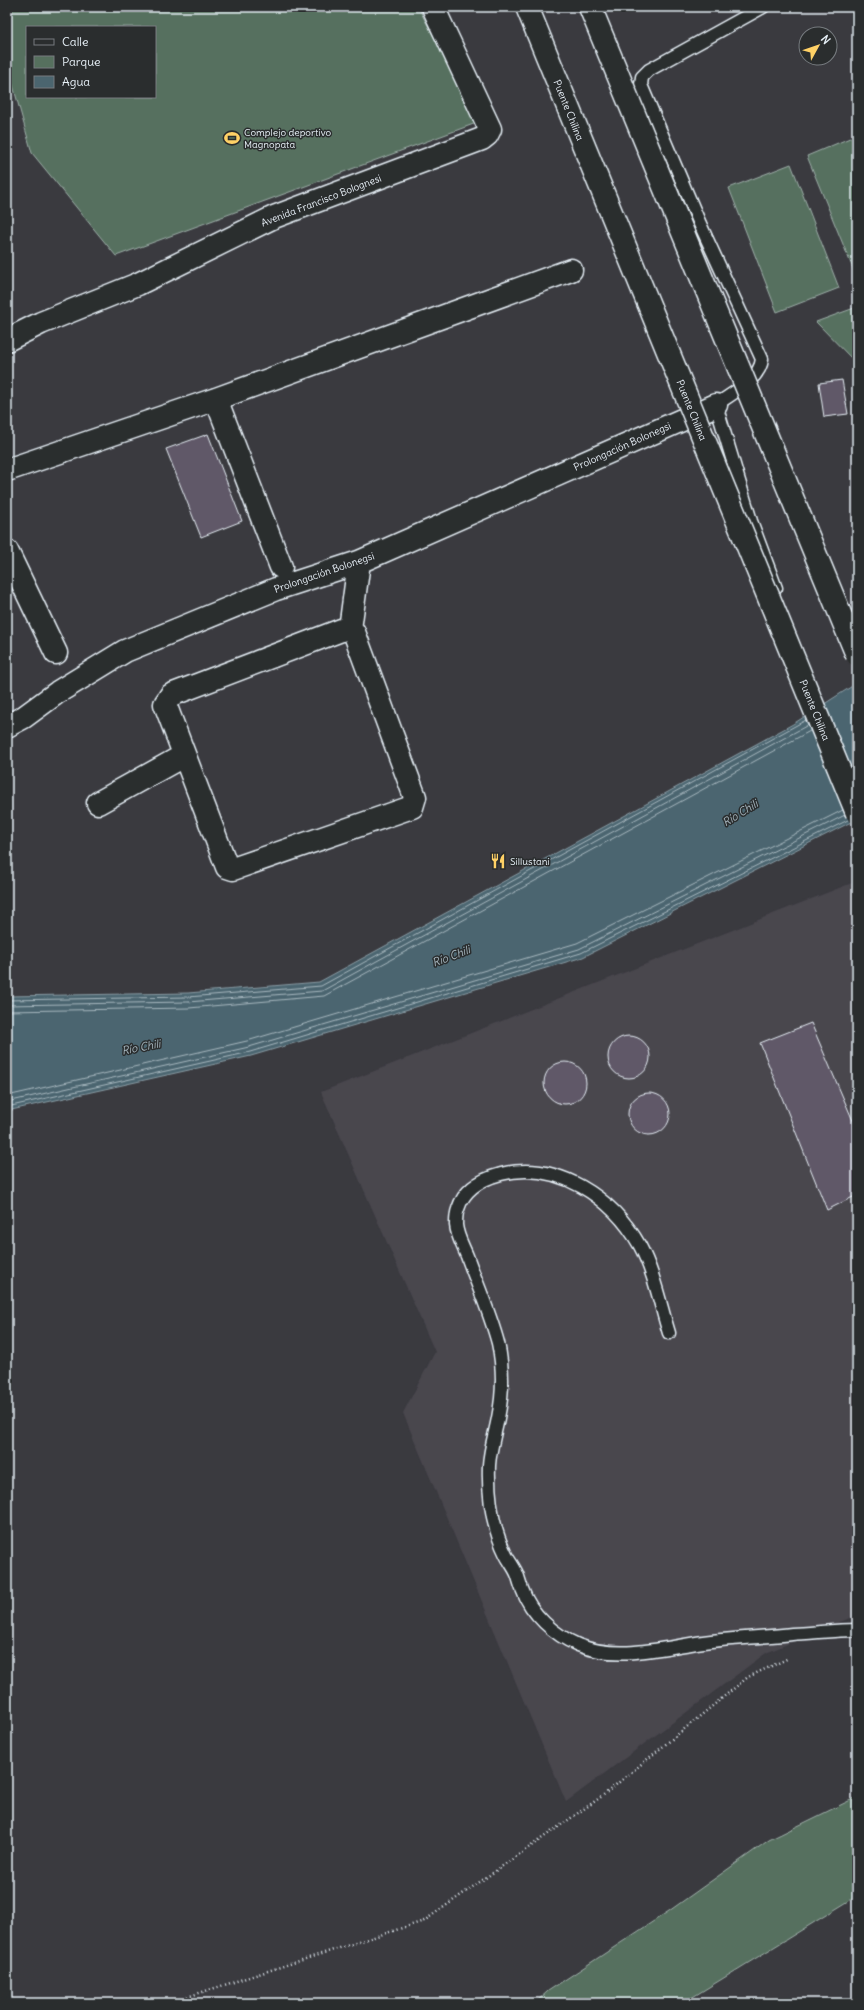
<svg xmlns="http://www.w3.org/2000/svg" width="864" height="2010" viewBox="0 0 864 2010" font-family="Delius,sans-serif">
<rect width="100%" height="100%" fill="#3a3a3f"/>
<filter id="ink" filterUnits="userSpaceOnUse"><feTurbulence type="fractalNoise" baseFrequency=".025" numOctaves="2"/><feDisplacementMap in="SourceGraphic" scale="8" xChannelSelector="R" yChannelSelector="G"/><feConvolveMatrix kernelMatrix="1 2 1 2 8 2 1 2 1" color-interpolation-filters="sRGB"/></filter>
<g filter="url(#ink)">
<path fill="#49464e" d="M857,881V1615L766,1653L566,1802L403,1413L435,1352L321,1092Z"/>
<path fill="#56705e" stroke="#9fb0ab" fill-rule="evenodd" d="M7,7H418L479,122L116,256L32,153L7,64ZM27,27H155V97H27Z
M857,135V276H856L807,156Z
M791,164L839,288L777,312L729,188Z
M857,307V364L816,322Z
M857,1797V1896L683,2003H535L548,1991L669,1911L769,1840Z"/>
<path fill="#4b656f" stroke="#8a9da6" d="M857,683V819L583,957L251,1056L7,1111V996L188,993L319,982L793,724Z"/>
<g fill="none" stroke-linecap="round" stroke-linejoin="round">
<path stroke="#a9b9c1" stroke-width="1" d="M7,1000L188,997L321,986L806,720
M7,1005L188,1002L322,991L808,725
M7,1011L189,1008L324,996L810,731
M7,1096L247,1041L577,943L843,810
M7,1102L249,1047L579,949L845,815
M7,1107L250,1052L581,953L848,820"/>
</g>
<path fill="#615867" stroke="#e8f1f8" d="M842,380L848,414L824,417L819,383Z
M208,434L242,521L201,537L166,449Z
M811,1023L857,1130V1195L827,1210L760,1043Z
M608 1057a21 21 0 1 1 42 0a21 21 0 1 1-42 0Z
M544 1083a21 21 0 1 1 42 0a21 21 0 1 1-42 0Z
M628 1114a21 21 0 1 1 42 0a21 21 0 1 1-42 0Z"/>
<g fill="none" stroke-linecap="round" stroke-linejoin="round">
<defs>
<path id="lane" d="M763,7L649,70L642,77L641,85L700,224L762,359C760,380 732,393 716,405L751,521L776,588
M669,1333C660,1304 654,1272 640,1246C613,1198 558,1160 501,1174C482,1179 464,1189 458,1209C456,1214 456,1220 456,1225C457,1236 463,1246 467,1256C477,1284 490,1313 498,1343C503,1366 503,1394 498,1418C495,1434 490,1449 489,1465C488,1496 492,1527 506,1555C509,1561 514,1567 517,1574C519,1579 520,1584 522,1589C531,1614 554,1635 578,1645C620,1662 668,1646 711,1641C738,1638 765,1637 792,1634C814,1633 835,1630 857,1630"/>
<path id="street" d="M7,340L41,323L138,284L274,217L482,139L487,135L490,129L433,7
M216,399L281,567
M7,470L216,399L571,270
M7,551L56,653
M344,629H350L354,632L415,797L412,807L233,869L227,867L165,704L171,695Z
M350,629L359,562
M7,726L24,717L58,692L125,651L276,589L359,562L716,405
M98,803L183,756"/>
</defs>
<use href="#lane" stroke="#e8f1f8" stroke-width="15"/>
<use href="#street" stroke="#e8f1f8" stroke-width="25"/>
<path stroke="#e8f1f8" stroke-width="2.5" stroke-dasharray="1 3" stroke-linecap="butt" d="M168,2003L424,1921L601,1797L748,1677L789,1658"/>
<use href="#lane" stroke="#2a2d2e" stroke-width="12"/>
<use href="#street" stroke="#2a2d2e" stroke-width="22"/>
<defs>
<path id="secondary-bridge" d="M527,7L857,813
M590,7L857,655"/>
</defs>
<use href="#secondary-bridge" stroke="#e8f1f8" stroke-width="25" stroke-linecap="butt"/>
<use href="#secondary-bridge" stroke="#2a2d2e" stroke-width="22"/>
</g>
</g>
<defs>
<symbol id="stadium-bare" viewBox="-9 -9 18 18"><path d="M0-5a6.5 5 0 1 0 0 10a6.5 5 0 1 0 0-10ZM-3.5-1.8h7v3.6h-7Z" fill="#ffd166" stroke="#2a2d2e" stroke-width="2.5" paint-order="stroke"/></symbol>
<symbol id="restaurant-bare" viewBox="-9 -9 18 18"><path d="M-5-6h1v4h1v-4h1v4h1v-4h1v5L-1.5 .5V6h-2V.5L-5-1ZM5-6V6H3V1.5H1.5Q1.5-4 5-6Z" fill="#ffd166" stroke="#2a2d2e" stroke-width="2.5" paint-order="stroke"/></symbol>
</defs>
<g fill-rule="evenodd">
<use href="#stadium-bare" x="221" y="127" width="22" height="22"/>
<use href="#restaurant-bare" x="487" y="850" width="22" height="22"/>
</g>
<g text-anchor="middle" stroke-width="3" stroke-linejoin="round" paint-order="stroke">
<g font-size="10" fill="#e8f1f8" stroke="#2a2d2e">
<text transform="translate(569 110) rotate(68)" y="4">Puente Chilina</text>
<text transform="translate(321 200) rotate(-21)" y="4">Avenida Francisco Bolognesi</text>
<text transform="translate(692 410) rotate(68)" y="4">Puente Chilina</text>
<text transform="translate(622 446) rotate(-24)" y="4">Prolongación Bolonegsi</text>
<text transform="translate(324 572) rotate(-19)" y="4">Prolongación Bolonegsi</text>
<text transform="translate(815 710) rotate(68)" y="4">Puente Chilina</text>
</g>
<g font-size="10" fill="#e8f1f8" stroke="#2a2d2e" text-anchor="start">
<text x="244" y="136">Complejo deportivo<tspan x="244" dy="12">Magnopata</tspan></text>
<text x="510" y="865">Sillustani</text>
</g>
<g font-size="11" font-style="italic" fill="#a9b9c1" stroke="#2a2d2e">
<text transform="translate(740 813) rotate(-32)" y="4">Río Chili</text>
<text transform="translate(451 956) rotate(-21)" y="4">Río Chili</text>
<text transform="translate(141 1047) rotate(-11)" y="4">Río Chili</text>
</g>
</g>
<rect width="864" height="2010" fill="none" stroke="#2a2d2e" stroke-width="24"/>
<rect x="12" y="12" width="840" height="1986" fill="none" stroke="#e8f1f8" stroke-width="1.5" filter="url(#ink)"/>
<rect x="26" y="26" width="130" height="72" fill="#2a2d2e" stroke="#767b7f"/>
<rect x="34" y="39" width="20" height="6" fill="#2a2d2e" stroke="#767b7f"/>
<text x="62" y="46" font-size="12" fill="#e8f1f8">Calle</text>
<rect x="34" y="56" width="20" height="12" fill="#56705e" stroke="#767b7f"/>
<text x="62" y="66" font-size="12" fill="#e8f1f8">Parque</text>
<rect x="34" y="76" width="20" height="12" fill="#4b656f" stroke="#767b7f"/>
<text x="62" y="86" font-size="12" fill="#e8f1f8">Agua</text>
<g transform="translate(818 46) rotate(50)"><circle r="19" fill="#2a2d2e" stroke="#767b7f"/>
<path d="M0-3L7 15L0 10L-7 15Z" fill="#ffd166"/>
<text y="-6" font-size="11" font-weight="bold" text-anchor="middle" fill="#e8f1f8">N</text>
</g>
</svg>
